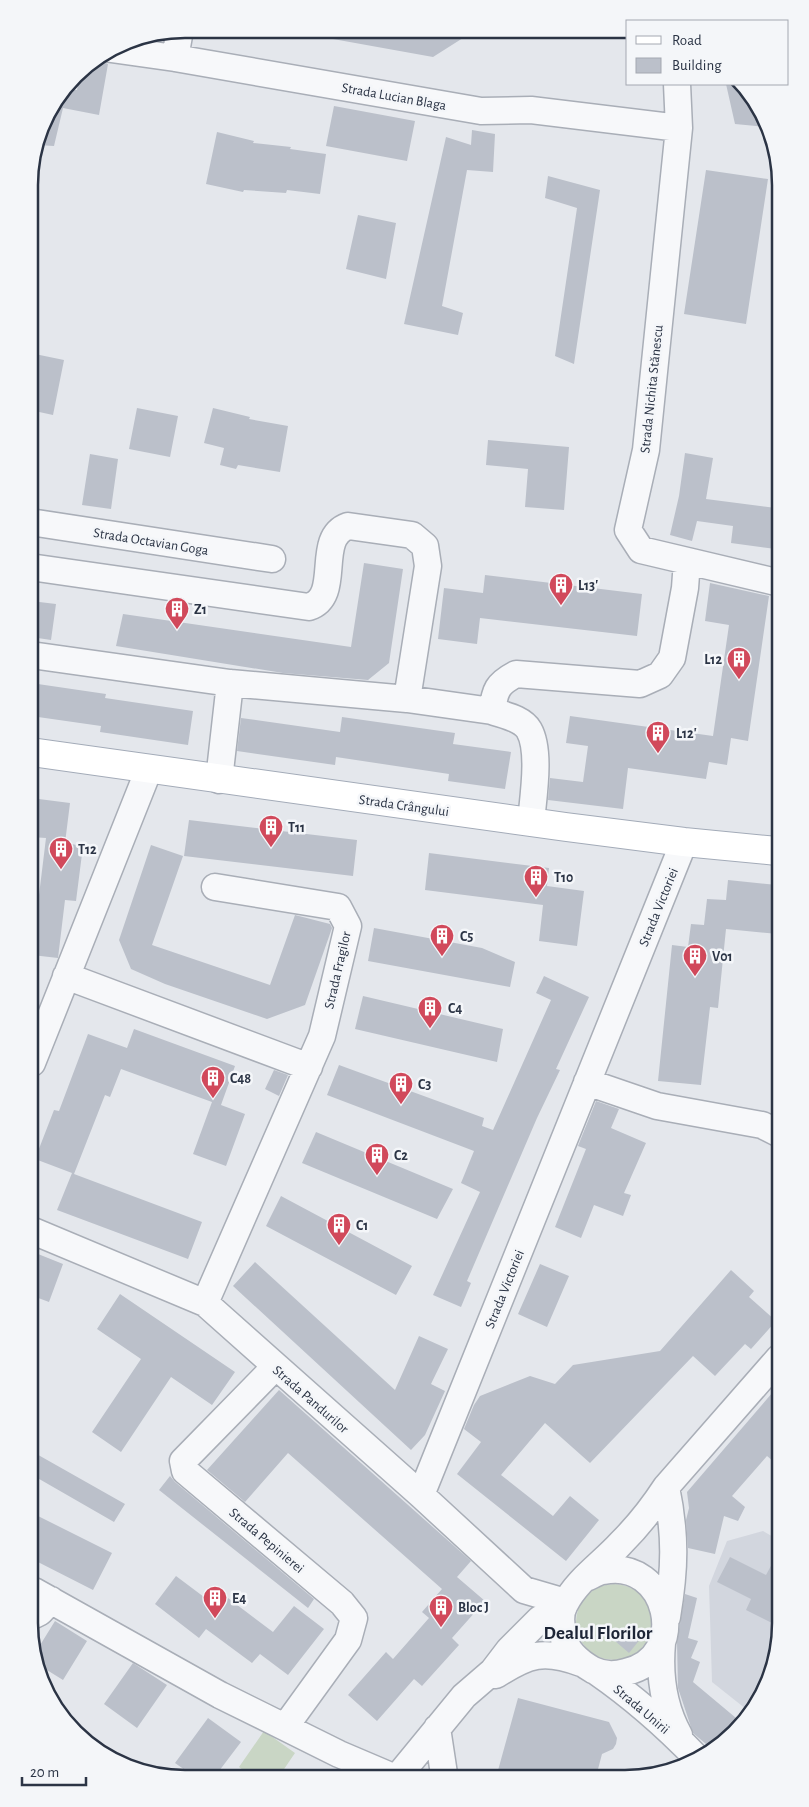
<svg xmlns="http://www.w3.org/2000/svg" width="809" height="1807" viewBox="0 0 809 1807" font-family="'Alegreya Sans',sans-serif">
<rect width="100%" height="100%" fill="#e4e7ec"/>
<path fill="#d2d6de" d="M763,1531L780,1541V1633L769,1682L751,1713L712,1682L709,1586L727,1541Z"/>
<path fill="#c9d6c5" d="M576 1622a38 38 0 1 1 76 0a38 38 0 1 1-76 0Z
M264,1731L295,1753L280,1775H250L239,1767Z"/>
<path fill="#bbc0ca" d="M334,30L474,31L433,57L333,39Z
M96,58L108,64L99,115L63,108L54,146L37,145L45,116L65,89L77,90L81,69Z
M726,84H742L754,98L767,127L735,124Z
M334,106L415,121L407,161L326,146Z
M472,130L495,134L493,172L467,170L442,306L463,313L458,335L404,324L446,137L471,145Z
M217,132L254,141L253,143L291,147L290,149L326,154L320,194L287,190L286,193L244,190L243,192L206,184Z
M706,170L768,179L746,324L684,314Z
M548,176L600,190L574,364L555,356L577,208L545,198Z
M358,215L396,223L386,279L346,269Z
M30,353L64,360L53,415L30,410Z
M137,408L178,416L170,457L129,449Z
M213,408L250,417L249,419L288,426L280,472L238,465L236,469L220,465L224,448L204,443Z
M488,440L569,447L564,510L525,507L528,469L486,465Z
M685,453L713,458L706,499L776,508V549L731,543L733,526L697,521L692,541L670,535L679,496Z
M90,454L118,459L111,509L82,505Z
M364,563L403,569L389,663L368,680L283,673L116,646L123,614L351,647Z
M485,575L642,594L637,636L480,618L477,644L438,639L444,588L483,593Z
M710,583L769,596L748,741L731,738L727,765L709,762L706,779L628,768L623,809L548,800L550,778L583,782L588,746L566,743L570,716L713,736L729,625L705,621Z
M31,601L56,604L51,640L31,637Z
M31,683L106,694L105,698L193,711L188,745L100,732L101,726L31,716Z
M342,717L455,733L453,744L511,752L505,789L448,781L449,774L336,757L335,765L237,751L241,718L340,732Z
M31,798L70,803L65,843L83,846L76,901L65,900L58,958L32,955V894L39,895L46,838L31,837Z
M189,820L357,840L353,876L184,856Z
M151,845L183,856L152,945L270,985L295,915L330,924L332,928L305,1005L267,1019L165,984L131,969L119,940Z
M429,853L549,868L547,886L584,891L577,946L539,941L543,905L425,890Z
M728,880L777,885L778,934L726,929L718,1008L710,1007L701,1085L658,1081L672,945L688,947L691,924L704,925L707,899L726,900Z
M374,928L482,948L515,962L510,987L368,961Z
M544,976L589,997L556,1069L560,1070L537,1118L467,1281L471,1283L461,1307L433,1295L480,1192L461,1183L474,1151L327,1095L339,1065L484,1118L482,1126L493,1130L551,1000L536,993Z
M363,996L503,1029L497,1062L355,1029Z
M134,1029L235,1066L221,1105L245,1114L226,1166L193,1154L212,1102L121,1069L110,1097L105,1095L74,1174L202,1222L188,1259L57,1210L72,1173L35,1159L54,1110L59,1111L88,1034L127,1048Z
M274,1070L288,1075L279,1096L265,1089Z
M596,1101L619,1109L611,1128L646,1143L624,1193L631,1195L623,1216L594,1205L581,1238L555,1227L586,1149L578,1146Z
M316,1132L453,1189L437,1219L302,1163Z
M281,1196L412,1266L396,1295L266,1226Z
M33,1252L63,1264L49,1302L33,1296Z
M255,1262L395,1390L419,1336L448,1349L431,1384L445,1391L425,1435L411,1450L233,1286Z
M540,1264L569,1276L547,1327L518,1314Z
M731,1270L754,1291L749,1297L776,1321L751,1349L745,1344L715,1376L693,1356L590,1463L545,1423L501,1475L553,1516L570,1496L599,1520L566,1561L457,1474L481,1442L464,1429L474,1405L480,1396L530,1376L555,1384L573,1365L660,1351Z
M120,1294L235,1372L212,1405L171,1377L121,1452L92,1432L141,1359L97,1329Z
M779,1385V1466L767,1456L732,1496L745,1507L738,1521L724,1516L715,1554L688,1548L686,1520L689,1508L687,1492Z
M279,1390L471,1561L457,1577L485,1601L452,1638L459,1645L422,1686L414,1679L377,1721L348,1695L386,1652L393,1659L429,1618L422,1612L442,1589L288,1453L245,1502L207,1470Z
M33,1452L125,1504L114,1522L34,1476Z
M170,1476L175,1482L314,1599L308,1608L159,1490Z
M34,1514L112,1553L93,1590L34,1560Z
M780,1549V1627L746,1610L751,1599L717,1582L730,1557L766,1575Z
M176,1576L220,1609L228,1598L273,1632L294,1606L324,1629L288,1675L260,1654L252,1663L206,1629L199,1638L155,1604Z
M685,1594L697,1598L688,1638L698,1641L691,1658L700,1662L693,1682L742,1723L713,1750L693,1733L678,1688L677,1642Z
M55,1621L87,1641L63,1680L34,1662V1655Z
M628,1625L642,1637L629,1653L615,1641Z
M133,1663L167,1685L137,1728L104,1704Z
M518,1698L609,1722L617,1738L616,1744L613,1749L602,1754L597,1773L497,1774Z
M208,1718L241,1742L216,1775H192L175,1763Z"/>
<g fill="none" stroke-linecap="round" stroke-linejoin="round">
<defs>
<path id="minor" d="M111,49L175,58L481,111L531,110L679,128
M175,58L180,30
M677,84L679,128L646,450L628,530L641,550L776,582
M30,522L272,559
M30,567L309,607C343,596 314,538 348,526L412,535L425,546L428,566L407,699
M31,655L230,683L407,699L492,711C495,690 497,684 516,674L640,684L660,675L672,658L685,588L687,561
M492,711C503,715 522,718 529,730C541,751 533,798 531,822
M219,780L230,683
M66,976L309,1067
M32,1063L149,769
M587,1082L657,1106L762,1125L778,1133
M33,1231L205,1303L421,1495L524,1590L565,1602
M205,1303L322,1036L348,926L338,907L215,887
M275,1367L183,1461L185,1471L342,1603L354,1618L348,1640L285,1727
M666,1487C676,1535 675,1569 667,1617
M421,1495L684,842
M586,1578C591,1576 597,1572 603,1571C668,1557 692,1657 626,1672C616,1675 603,1675 593,1670C579,1662 565,1650 563,1634C561,1625 560,1612 565,1604C577,1580 603,1563 621,1543C638,1526 653,1507 666,1487L779,1358
M34,1591L220,1695L339,1754L386,1774
M34,1615L40,1612L51,1600
M662,1643C659,1676 663,1706 679,1735
M597,1672C633,1697 667,1727 697,1758
M496,1675C528,1654 544,1649 581,1663
M437,1728L444,1774
M400,1774L464,1696L493,1671L509,1650L540,1619L563,1606"/>
<path id="major" d="M31,752L566,827L684,842L777,851"/>
</defs>
<use href="#minor" stroke="#a9aeb7" stroke-width="29"/>
<use href="#major" stroke="#a3abb8" stroke-width="30"/>
<use href="#minor" stroke="#f7f8fa" stroke-width="26"/>
<use href="#major" stroke="#fff" stroke-width="28"/>
</g>
<defs>
<symbol id="building-pin" viewBox="-11 -11 22 30"><path d="M0 17L-7.5 6A9.5 9.5 0 1 1 7.5 6Z" fill="#d1495b" stroke="#f4f6f9"/><path d="M-4-6H4V6H1V3H-1V6H-4ZM-2.5-4.3h1.7v1.8h-1.7ZM.8-4.3h1.7v1.8H.8ZM-2.5-1h1.7V.8h-1.7ZM.8-1h1.7V.8H.8Z" fill="#fff"/></symbol>
</defs>
<g fill-rule="evenodd">
<use href="#building-pin" x="547" y="571" width="28" height="38"/>
<use href="#building-pin" x="163" y="595" width="28" height="38"/>
<use href="#building-pin" x="725" y="645" width="28" height="38"/>
<use href="#building-pin" x="644" y="719" width="28" height="38"/>
<use href="#building-pin" x="257" y="813" width="28" height="38"/>
<use href="#building-pin" x="47" y="835" width="28" height="38"/>
<use href="#building-pin" x="522" y="863" width="28" height="38"/>
<use href="#building-pin" x="428" y="922" width="28" height="38"/>
<use href="#building-pin" x="681" y="942" width="28" height="38"/>
<use href="#building-pin" x="416" y="994" width="28" height="38"/>
<use href="#building-pin" x="199" y="1064" width="28" height="38"/>
<use href="#building-pin" x="387" y="1070" width="28" height="38"/>
<use href="#building-pin" x="363" y="1141" width="28" height="38"/>
<use href="#building-pin" x="325" y="1211" width="28" height="38"/>
<use href="#building-pin" x="201" y="1584" width="28" height="38"/>
<use href="#building-pin" x="427" y="1593" width="28" height="38"/>
</g>
<g text-anchor="middle" stroke-width="5" stroke-linejoin="round" paint-order="stroke">
<g font-size="14" fill="#2b3445" stroke="#f4f6f9">
<text transform="translate(394 96) rotate(10)" y="5">Strada Lucian Blaga</text>
<text transform="translate(651 389) rotate(-84)" y="5">Strada Nichita Stănescu</text>
<text transform="translate(151 541) rotate(9)" y="5">Strada Octavian Goga</text>
<text transform="translate(404 805) rotate(8)" y="5">Strada Crângului</text>
<text transform="translate(658 907) rotate(-68)" y="5">Strada Victoriei</text>
<text transform="translate(337 970) rotate(-77)" y="5">Strada Fragilor</text>
<text transform="translate(504 1289) rotate(-68)" y="5">Strada Victoriei</text>
<text transform="translate(311 1399) rotate(41)" y="5">Strada Pandurilor</text>
<text transform="translate(267 1540) rotate(40)" y="5">Strada Pepinierei</text>
<text transform="translate(642 1709) rotate(40)" y="5">Strada Unirii</text>
</g>
<g font-size="14" font-weight="bold" fill="#2b3445" stroke="#f4f6f9" text-anchor="start">
<text x="578" y="590">L13'</text>
<text x="194" y="614">Z1</text>
<text x="722" y="664" text-anchor="end">L12</text>
<text x="676" y="738">L12'</text>
<text x="288" y="832">T11</text>
<text x="78" y="854">T12</text>
<text x="554" y="882">T10</text>
<text x="460" y="941">C5</text>
<text x="712" y="961">V01</text>
<text x="448" y="1013">C4</text>
<text x="230" y="1083">C48</text>
<text x="418" y="1089">C3</text>
<text x="394" y="1160">C2</text>
<text x="356" y="1230">C1</text>
<text x="232" y="1603">E4</text>
<text x="458" y="1612">Bloc J</text>
</g>
<g font-size="19" font-weight="bold" fill="#1d2536" stroke="#f4f6f9">
<text x="598" y="1639">Dealul Florilor</text>
</g>
</g>
<path d="M0 0H809V1807H0ZM185 38H625A147 147 0 0 1 772 185V1623A147 147 0 0 1 625 1770H185A147 147 0 0 1 38 1623V185A147 147 0 0 1 185 38Z" fill="#f4f6f9" fill-rule="evenodd"/>
<path fill="none" stroke="#2b3445" stroke-width="2.5" d="M185 38H625A147 147 0 0 1 772 185V1623A147 147 0 0 1 625 1770H185A147 147 0 0 1 38 1623V185A147 147 0 0 1 185 38Z"/>
<rect x="626" y="20" width="162" height="65" fill="#f4f6f9" stroke="#a4a8b1"/>
<rect x="636" y="36" width="25" height="8" fill="#ffffff" stroke="#a4a8b1"/>
<text x="672" y="45" font-size="15" fill="#2b3445">Road</text>
<rect x="636" y="58" width="25" height="15" fill="#bbc0ca" stroke="#a4a8b1"/>
<text x="672" y="70" font-size="15" fill="#2b3445">Building</text>
<path d="M22 1777v8h64v-8" fill="none" stroke="#2b3445" stroke-width="2.5"/>
<text x="30" y="1777" font-size="15" fill="#2b3445" stroke="#f4f6f9" stroke-width="4" paint-order="stroke">20 m</text>
</svg>
